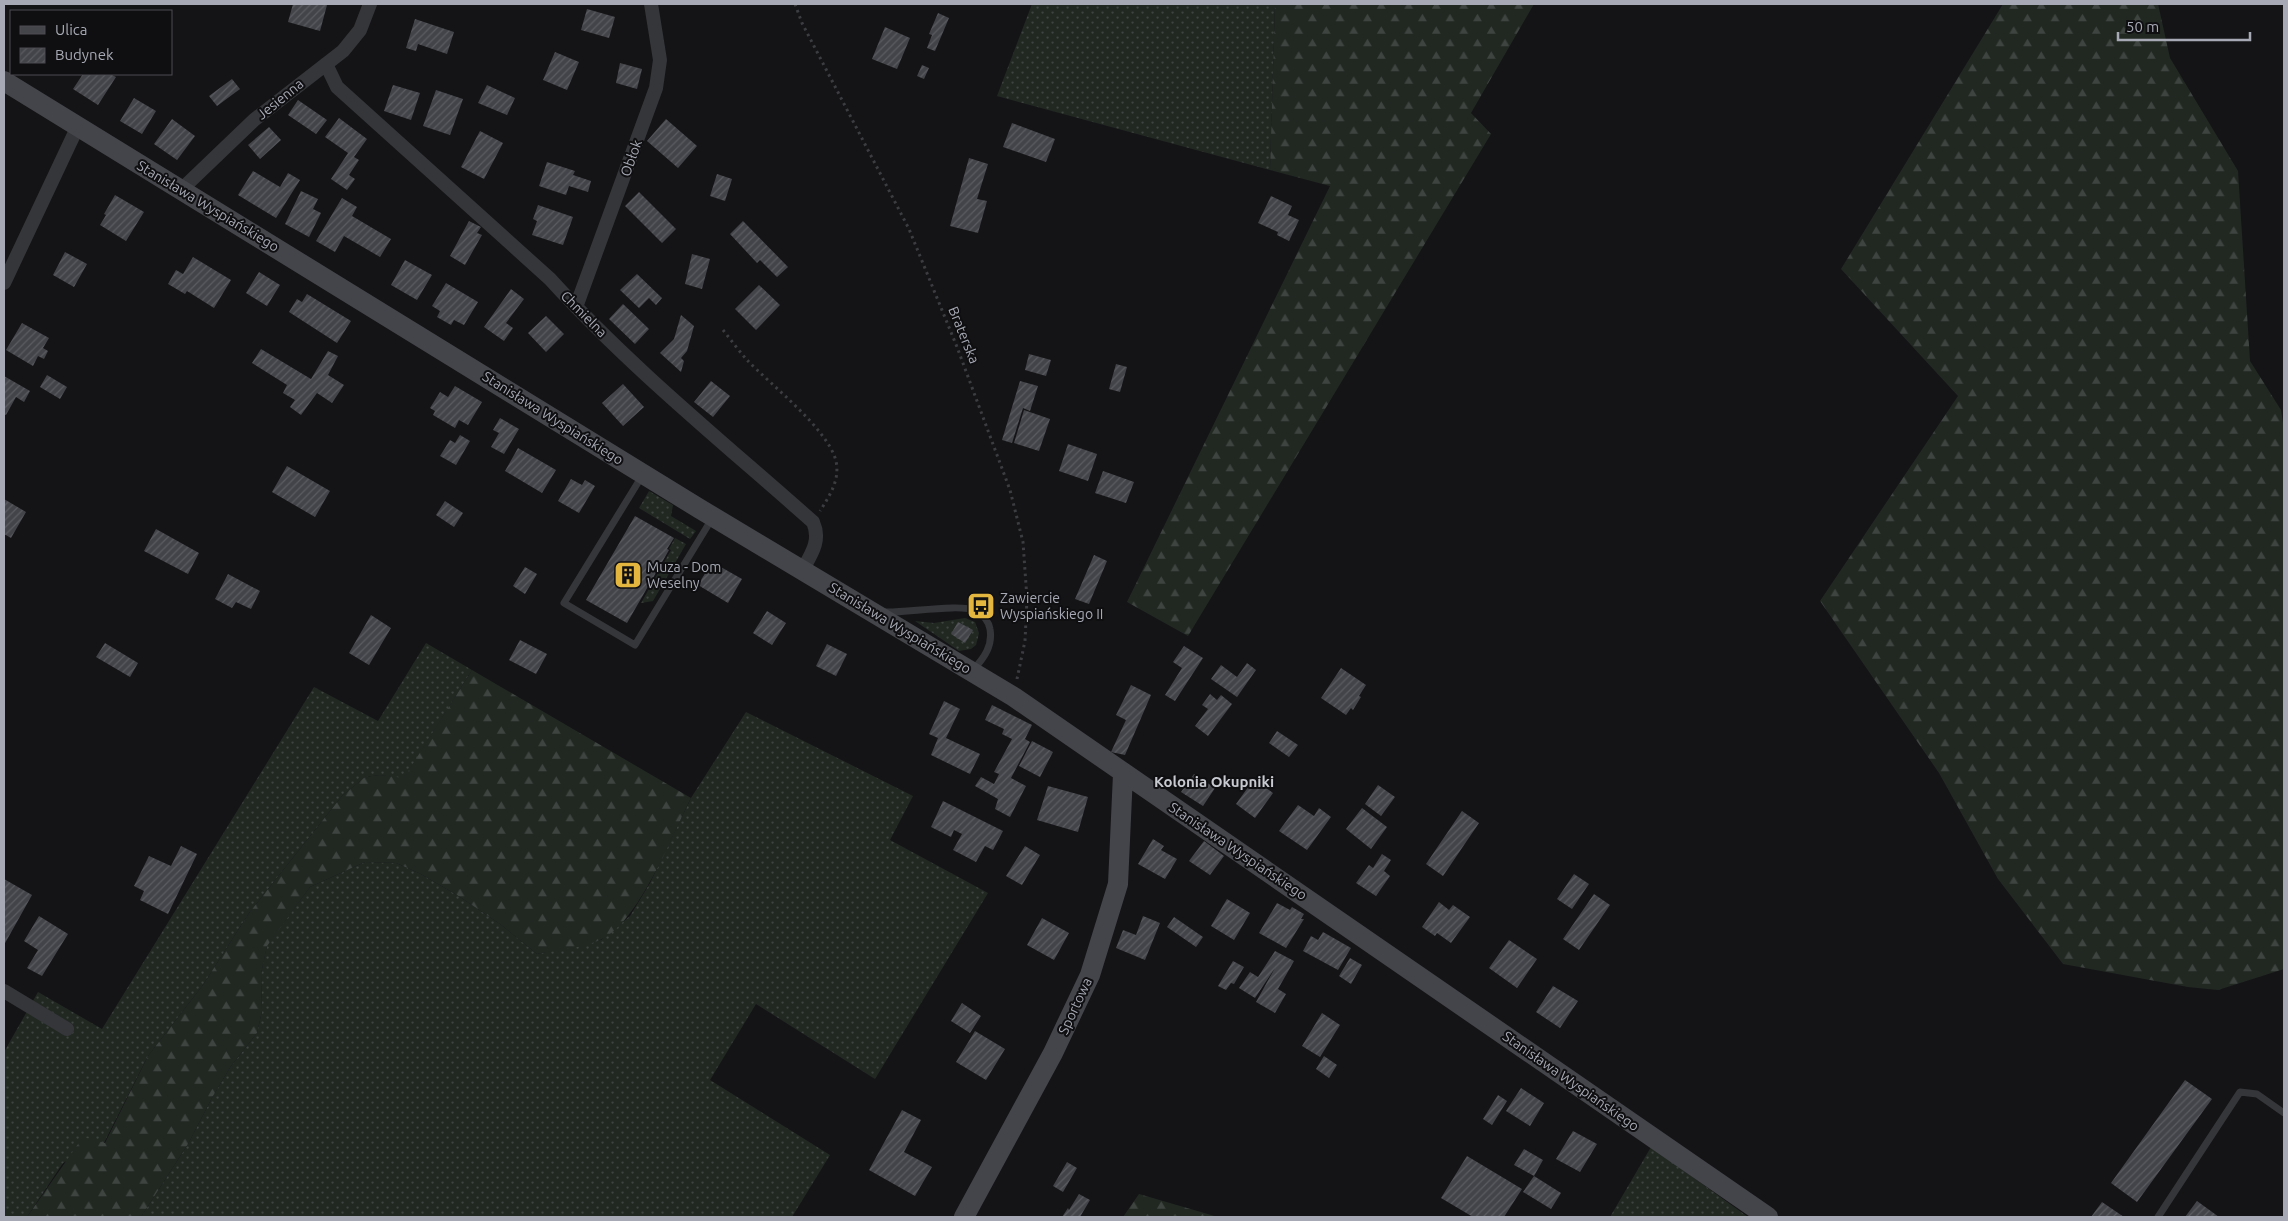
<svg xmlns="http://www.w3.org/2000/svg" width="2288" height="1221" viewBox="0 0 2288 1221" font-family="Ubuntu,sans-serif">
<defs>
<pattern id="grass-dots" width="8" height="8" patternUnits="userSpaceOnUse" patternTransform="scale(1.25)"><rect width="8" height="8" fill="#212822"/><path d="M2 2h.1M6 6h.1" fill="none" stroke="#3e4440" stroke-width="1.8" stroke-linecap="round"/></pattern>
<pattern id="forest-firs" width="22" height="20" patternUnits="userSpaceOnUse" patternTransform="scale(1.25)"><rect width="22" height="20" fill="#212822"/><path d="M5 1l3.5 6h-7zM16 11l3.5 6h-7z" fill="#3e4440"/></pattern>
<pattern id="building-hatch" width="6" height="6" patternUnits="userSpaceOnUse" patternTransform="scale(1.25)"><rect width="6" height="6" fill="#434449"/><path d="M-1 1l2-2M0 6l6-6M5 7l2-2" fill="none" stroke="#5b5c61"/></pattern>
</defs>
<rect width="100%" height="100%" fill="#141416"/>
<path fill="url(#grass-dots)" d="M1032,4H1275L1270,170L997,96Z
M649,491L673,505L671,516L696,531L690,539L639,508Z
M675,538L686,544L653,601L641,603L671,550L669,549Z
M965,618L975,622L979,633L976,645L971,649L959,651L915,621L934,623Z
M426,643L472,670L404,779L380,775L365,777L342,796L249,913L203,985L148,1056L104,1143L63,1163L27,1217H4V1052L38,992L102,1029L314,687L378,721Z
M746,712L913,796L890,840L988,893L875,1079L756,1004L710,1080L830,1155L792,1217H141L188,1144L213,1096L231,1066L257,1033L262,1011L261,974L267,945L310,887L365,862L396,863L419,873L457,895L500,924L537,954L601,940L630,916L650,883L691,798Z
M1651,1147L1748,1217H1610Z"/>
<path fill="url(#forest-firs)" d="M1275,4H1534L1471,113L1491,134L1188,636L1127,602L1330,186L1270,170Z
M2003,4H2158L2170,58L2238,171L2250,361L2281,410L2284,430V969L2218,990L2188,987L2063,964L1998,879L1939,773L1820,601L1958,396L1841,269Z
M472,670L691,798C672,835 639,923 600,940C582,948 557,950 537,954L500,924L457,895L419,873L396,863L365,862L310,887L267,946L261,974L262,1011L257,1033L231,1066L213,1096L188,1144L141,1217H27L83,1137L105,1143L148,1056L203,985L249,913L342,796L365,777L380,775L404,778Z
M1139,1194L1218,1217H1123Z"/>
<path fill="url(#building-hatch)" d="M293,4L327,5L320,31L288,22Z
M587,9L615,17L609,38L581,30Z
M938,13L949,18L935,51L927,48L932,35L929,34Z
M415,19L454,32L447,54L418,44L416,51L406,48Z
M885,27L910,38L897,69L872,59Z
M555,52L579,62L567,90L543,80Z
M620,63L642,69L637,89L616,83Z
M922,65L929,68L924,79L917,76Z
M83,74H110L116,77L98,105L73,89Z
M232,79L240,89L217,106L209,96Z
M393,85L420,93L411,120L384,111Z
M487,85L515,98L507,115L478,103Z
M436,90L463,99L450,135L423,126Z
M134,98L156,111L142,134L120,121Z
M298,100L327,120L316,134L288,115Z
M339,118L367,139L354,157L359,160L349,175L355,179L347,190L331,179L348,153L325,137Z
M172,119L195,136L177,160L154,144Z
M666,119L697,146L678,168L647,141Z
M1012,123L1055,139L1046,162L1003,147Z
M269,127L281,140L260,159L248,145Z
M480,131L503,143L484,179L461,167Z
M969,158L988,164L977,199L987,201L978,233L950,226Z
M547,162L575,171L573,175L591,181L588,192L569,186L566,195L539,186Z
M253,171L280,187L288,173L300,180L276,218L238,195Z
M717,174L732,179L725,201L710,196Z
M301,191L318,199L313,209L321,213L309,237L285,224Z
M639,192L676,229L662,243L625,206Z
M115,195L144,212L126,241L100,225L106,215L104,214Z
M1271,196L1292,206L1288,215L1299,220L1289,241L1277,235L1278,232L1258,223Z
M342,198L357,207L352,216L391,239L380,257L344,236L335,252L316,241Z
M538,205L573,217L563,245L532,235L537,221L533,219Z
M469,221L481,227L477,233L482,235L465,265L450,256Z
M743,221L788,267L777,277L760,260L757,263L730,234Z
M65,252L87,264L74,287L53,275Z
M692,254L710,259L702,289L685,284Z
M193,257L231,280L214,308L187,291L185,294L168,284L176,270L183,274Z
M405,260L432,275L417,300L391,285Z
M259,272L280,285L267,306L246,293Z
M637,274L662,298L656,305L649,298L639,308L620,290Z
M446,283L478,302L464,325L454,320L451,325L437,317L440,311L432,306Z
M759,285L780,305L756,330L735,309Z
M511,289L524,299L506,323L513,328L504,341L484,327Z
M307,294L351,321L337,343L289,312L297,299L302,302Z
M623,304L649,329L635,344L609,319Z
M681,315L694,326L687,351L681,358L684,361L681,372L660,353L674,339Z
M546,316L564,334L546,352L528,333Z
M22,323L49,338L43,348L48,351L44,359L38,356L33,366L6,350Z
M261,349L311,379L328,351L338,356L328,375L344,385L332,403L317,393L301,415L290,407L295,400L283,393L287,385L252,363Z
M1029,354L1051,360L1046,376L1025,370Z
M1116,364L1127,367L1120,392L1109,389Z
M47,375L67,387L60,399L40,387Z
M4,376L30,391L24,402L16,397L6,415L4,414Z
M711,381L730,396L713,417L694,402Z
M1020,381L1038,386L1030,411L1023,408L1012,443L1002,440Z
M623,384L644,407L623,426L602,403Z
M455,386L482,402L468,425L459,420L455,428L433,415L435,411L430,408L440,392L448,397Z
M1024,410L1050,419L1039,451L1014,443Z
M500,418L519,429L504,454L491,447L499,433L493,430Z
M460,435L470,441L456,465L440,456L450,440L455,443Z
M1068,444L1097,454L1088,481L1059,471Z
M518,448L556,470L542,493L505,471Z
M287,466L330,491L315,517L272,492Z
M1103,471L1134,482L1126,503L1095,493Z
M571,479L582,485L585,480L595,486L579,513L558,501Z
M4,499L26,512L11,538L4,534Z
M445,501L463,513L454,527L436,515Z
M635,516L674,538L667,549L669,550L627,623L586,600Z
M156,529L199,553L188,574L144,551Z
M1094,555L1107,561L1089,604L1075,599Z
M712,562L742,579L728,603L698,585Z
M525,567L537,574L525,594L513,586Z
M228,574L260,591L251,609L236,602L232,608L215,599Z
M767,611L786,623L772,645L753,633Z
M371,615L391,628L369,665L349,653Z
M958,622L973,630L965,643L951,634Z
M520,640L547,654L536,674L509,660Z
M105,643L138,663L130,677L96,657Z
M827,644L847,654L836,676L816,666Z
M1184,646L1203,658L1175,701L1165,695L1182,668L1173,662Z
M1247,663L1256,670L1237,697L1211,679L1221,665L1237,677Z
M1341,668L1366,685L1359,696L1361,697L1353,710L1351,708L1346,715L1321,698Z
M1131,685L1151,695L1125,755L1111,752L1126,720L1116,715Z
M1210,694L1217,700L1221,695L1232,704L1208,736L1195,726L1208,709L1202,705Z
M944,701L960,709L946,738L980,754L970,774L931,755L938,738L929,734Z
M992,705L1032,725L1025,739L1030,742L1011,778L1026,786L1010,817L995,809L998,799L975,786L981,777L994,784L999,774L994,772L1012,739L1002,734L1004,729L985,720Z
M1277,731L1298,745L1289,757L1269,743Z
M1032,741L1053,752L1040,777L1019,766Z
M1194,774L1215,788L1203,806L1181,792Z
M1254,779L1273,793L1255,818L1236,804Z
M1378,785L1395,797L1381,816L1365,804Z
M1048,786L1088,797L1078,832L1037,820Z
M943,801L1003,831L993,850L985,846L976,862L953,850L962,834L954,830L951,837L931,827Z
M1298,805L1314,816L1319,808L1331,817L1307,850L1279,831Z
M1362,808L1387,827L1371,849L1346,829Z
M1462,811L1479,823L1443,876L1426,864Z
M1153,839L1164,846L1161,850L1177,859L1165,879L1138,864Z
M1204,841L1224,856L1210,875L1189,861Z
M181,846L197,854L168,914L140,900L144,891L134,886L149,856L171,866Z
M1025,846L1040,855L1022,885L1006,876Z
M1382,854L1391,860L1384,871L1390,876L1376,896L1356,883L1369,865L1373,868Z
M1574,874L1589,884L1572,909L1557,899Z
M4,879L32,895L4,945Z
M1594,894L1610,905L1579,950L1563,939Z
M1227,899L1250,913L1234,940L1211,926Z
M1439,902L1449,910L1453,905L1470,917L1451,943L1437,933L1435,936L1422,927Z
M1277,903L1290,910L1292,907L1304,914L1301,919H1304L1286,948L1259,933Z
M39,916L68,934L42,976L27,968L38,950L24,941Z
M1143,916L1160,923L1145,960L1116,948L1123,930L1136,935Z
M1174,917L1203,937L1196,947L1167,927Z
M1042,918L1069,933L1054,960L1027,945Z
M1323,932L1351,948L1338,970L1303,951L1311,936L1318,940Z
M1509,940L1537,959L1517,988L1489,968Z
M1275,951L1294,961L1278,989L1286,994L1275,1013L1256,1002L1275,968L1255,998L1239,988L1250,972L1258,977Z
M1350,958L1362,965L1351,984L1339,976Z
M1233,961L1244,967L1234,984L1231,983L1226,990L1218,986Z
M1553,986L1578,1001L1560,1028L1536,1012Z
M962,1003L981,1016L970,1033L951,1021Z
M1322,1013L1340,1025L1320,1057L1302,1046Z
M975,1031L1005,1049L986,1080L956,1062Z
M1324,1056L1337,1065L1329,1078L1316,1069Z
M2185,1080L2212,1099L2137,1202L2111,1183Z
M1521,1088L1544,1103L1530,1126L1506,1111Z
M1498,1095L1507,1101L1492,1125L1483,1119Z
M902,1110L921,1120L904,1152L932,1167L915,1196L869,1170Z
M1573,1131L1597,1144L1580,1172L1556,1159Z
M1524,1149L1543,1160L1534,1176L1514,1165Z
M1467,1156L1522,1189L1504,1217H1473L1441,1198Z
M1067,1162L1077,1168L1063,1192L1053,1186Z
M1534,1176L1561,1193L1551,1209L1523,1192Z
M1079,1194L1090,1200L1080,1217H1062L1068,1208L1069,1210Z
M2197,1201L2219,1217H2185Z
M2102,1202L2124,1217H2091Z"/>
<g fill="none" stroke-linecap="round" stroke-linejoin="round">
<path stroke="#3c3d41" stroke-width="3" stroke-dasharray="2.5 4" stroke-linecap="butt" d="M795,4L802,23L909,229L957,347L1010,490L1023,542L1027,599L1025,641L1017,679
M723,330C731,340 739,351 747,360C771,385 828,429 836,461C840,480 830,495 820,511"/>
<path stroke="#35363a" stroke-width="7" d="M642,476L564,603L635,645L713,517
M885,612C906,613 961,603 977,611C983,615 989,622 990,629C993,646 984,658 973,670
M2158,1217L2240,1092L2257,1094L2284,1113"/>
<path stroke="#35363a" stroke-width="14" d="M326,64L337,87L550,279C630,367 724,443 813,522C821,540 812,553 803,569
M182,189L254,120L343,51L360,30L370,4
M4,283L78,126
M576,307L656,88L660,60L651,4
M4,991L67,1029"/>
<path stroke="#44454a" stroke-width="20" d="M4,81L700,509L1014,697L1768,1217
M964,1217L1053,1053L1090,975L1118,884L1123,774"/>
</g>
<defs>
<symbol id="building-square" viewBox="-11 -11 22 22"><rect x="-9" y="-9" width="18" height="18" rx="4" fill="#e3b63f" stroke="#0f0f11"/><path d="M-4-6H4V6H1V3H-1V6H-4ZM-2.5-4.3h1.7v1.8h-1.7ZM.8-4.3h1.7v1.8H.8ZM-2.5-1h1.7V.8h-1.7ZM.8-1h1.7V.8H.8Z" fill="#111"/></symbol>
<symbol id="bus-square" viewBox="-11 -11 22 22"><rect x="-9" y="-9" width="18" height="18" rx="4" fill="#e3b63f" stroke="#0f0f11"/><path d="M-5-6H5V4H4V6H2V4H-2V6H-4V4H-5ZM-3.5-4V0h7V-4ZM-3.5 1.2v1.5H-2V1.2ZM2 1.2v1.5H3.5V1.2Z" fill="#111"/></symbol>
</defs>
<g fill-rule="evenodd">
<use href="#building-square" x="612" y="559" width="32" height="32"/>
<use href="#bus-square" x="965" y="590" width="32" height="32"/>
</g>
<g text-anchor="middle" stroke-width="4" stroke-linejoin="round" paint-order="stroke">
<g font-size="14" fill="#a7aab5" stroke="#0f0f11">
<text transform="translate(280 99) rotate(-39)" y="5">Jesienna</text>
<text transform="translate(631 158) rotate(-70)" y="5">Obłok</text>
<text transform="translate(208 206) rotate(31)" y="5">Stanisława Wyspiańskiego</text>
<text transform="translate(584 314) rotate(45)" y="5">Chmielna</text>
<text transform="translate(964 335) rotate(68)" y="5">Braterska</text>
<text transform="translate(553 418) rotate(32)" y="5">Stanisława Wyspiańskiego</text>
<text transform="translate(900 628) rotate(31)" y="5">Stanisława Wyspiańskiego</text>
<text transform="translate(1238 851) rotate(34)" y="5">Stanisława Wyspiańskiego</text>
<text transform="translate(1075 1006) rotate(-65)" y="5">Sportowa</text>
<text transform="translate(1571 1081) rotate(35)" y="5">Stanisława Wyspiańskiego</text>
</g>
<g font-size="14" fill="#a7aab5" stroke="#0f0f11" text-anchor="start">
<text x="647" y="572">Muza - Dom<tspan x="647" dy="16">Weselny</tspan></text>
<text x="1000" y="603">Zawiercie<tspan x="1000" dy="16">Wyspiańskiego II</tspan></text>
</g>
<g font-size="15" font-weight="bold" fill="#c8cad1" stroke="#0f0f11">
<text x="1214" y="787">Kolonia Okupniki</text>
</g>
</g>
<rect width="2288" height="1221" fill="none" stroke="#a7aab5" stroke-width="10"/>
<rect x="10" y="10" width="162" height="65" fill="#0f0f11" stroke="#4c4d53"/>
<rect x="20" y="26" width="25" height="8" fill="#44454a" stroke="#4c4d53"/>
<text x="55" y="35" font-size="15" fill="#a7aab5">Ulica</text>
<rect x="20" y="48" width="25" height="15" fill="url(#building-hatch)" stroke="#4c4d53"/>
<text x="55" y="60" font-size="15" fill="#a7aab5">Budynek</text>
<path d="M2118 32v8h132v-8" fill="none" stroke="#a7aab5" stroke-width="2.5"/>
<text x="2126" y="32" font-size="15" fill="#a7aab5" stroke="#0f0f11" stroke-width="4" paint-order="stroke">50 m</text>
</svg>
